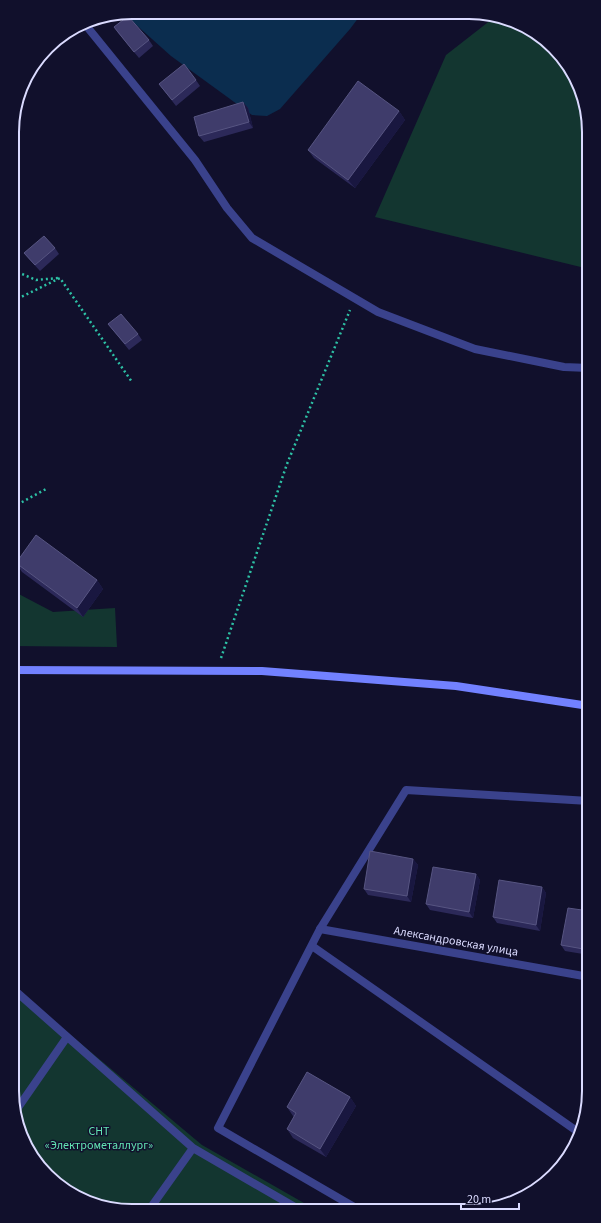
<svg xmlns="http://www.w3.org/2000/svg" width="601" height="1223" viewBox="0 0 601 1223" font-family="'Source Sans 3',sans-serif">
<rect width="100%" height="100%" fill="#11102c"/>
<path fill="#133630" d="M496,16L548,42L583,93L589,132V269L375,217L446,55Z
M13,591L53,612L115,608L117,647L12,646Z
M12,986L202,1145L318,1211L116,1210L79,1199L53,1181L18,1130L12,1091Z"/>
<path fill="#0b2d4f" d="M132,12L362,13L350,29L280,109L267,116L252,115L171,56L124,14Z"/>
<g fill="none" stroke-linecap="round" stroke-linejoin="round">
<path stroke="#2dc1a5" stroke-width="2.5" stroke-dasharray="2 3" stroke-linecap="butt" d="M13,270L36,280L58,278
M13,301L60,278L132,382
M13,507L46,489
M221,658L287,464L350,310"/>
<path stroke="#3a428c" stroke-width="8" d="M84,23L195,160L227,208L252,238L378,312L475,349L564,367L589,368
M12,988L193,1148L300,1210
M15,1112L67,1037
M149,1210L193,1148
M361,1211L218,1128L320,929L406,790L589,801"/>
<path stroke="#3a428c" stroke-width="8" d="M320,929L589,977
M312,946L581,1134"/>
<path stroke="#7281ff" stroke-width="8" d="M12,670L262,671L456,686L589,706"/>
</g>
<path fill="#2c2959" d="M114,27L149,40L153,46L139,58L118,33Z
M196,80L200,86L176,106L159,84Z
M243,102L248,108L253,128L204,142L199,136Z
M399,111L405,120L355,188L314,158L308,150Z
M55,248L59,254L40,271L29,259L24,253Z
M108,324L138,334L142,340L129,350Z
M16,563L97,580L103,589L83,617L22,572Z
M413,859L418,865L411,902L368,895L364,889Z
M476,874L480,880L473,918L430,910L426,904Z
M542,887L546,893L540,931L497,923L493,917Z
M589,911V955L565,951L561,945Z
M589,1020V1049L585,1044Z
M350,1097L356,1106L326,1157L293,1138L287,1129L294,1117L293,1116L287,1107Z"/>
<path fill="#191740" d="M243,102L248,108L253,128L249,122Z
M399,111L405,120L355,188L348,180Z
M97,580L103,589L83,617L77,608Z
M413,859L418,865L411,902L407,896Z
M476,874L480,880L473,918L469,912Z
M542,887L546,893L540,931L536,925Z
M350,1097L356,1106L326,1157L320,1149Z"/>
<path fill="#3f3c6b" stroke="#575582" d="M128,16L149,40L134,52L114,27Z
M184,64L196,80L172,100L159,84Z
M358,81L399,111L348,180L308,150Z
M243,102L249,122L199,136L194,117Z
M44,236L55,248L35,265L24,253Z
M121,314L138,334L125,344L108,324Z
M36,535L97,580L77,608L16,563Z
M370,851L413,859L407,896L364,889Z
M433,867L476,874L469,912L426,904Z
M499,880L542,887L536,925L493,917Z
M568,908L589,911V950L561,945Z
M589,1020V1044H585Z
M307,1072L350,1097L320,1149L287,1129L296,1113L287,1107Z"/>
<g text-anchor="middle" stroke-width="3" stroke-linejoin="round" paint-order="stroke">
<g font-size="12" fill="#dbdbff" stroke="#11102c">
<text transform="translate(456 941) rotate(10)" y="4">Александровская улица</text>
</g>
<g font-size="12" fill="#62e4b3" stroke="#11102c">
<text x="99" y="1135">СНТ<tspan x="99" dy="14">«Электрометаллург»</tspan></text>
</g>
</g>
<path d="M0 0H601V1223H0ZM132 19H469A113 113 0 0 1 582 132V1091A113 113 0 0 1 469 1204H132A113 113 0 0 1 19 1091V132A113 113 0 0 1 132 19Z" fill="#11102c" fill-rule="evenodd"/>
<path fill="none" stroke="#dbdbff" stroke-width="2" d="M132 19H469A113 113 0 0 1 582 132V1091A113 113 0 0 1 469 1204H132A113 113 0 0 1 19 1091V132A113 113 0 0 1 132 19Z"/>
<path d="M461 1203v6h58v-6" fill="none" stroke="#dbdbff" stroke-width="2"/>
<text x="467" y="1203" font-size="12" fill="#dbdbff" stroke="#11102c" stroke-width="3" paint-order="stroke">20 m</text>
</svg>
